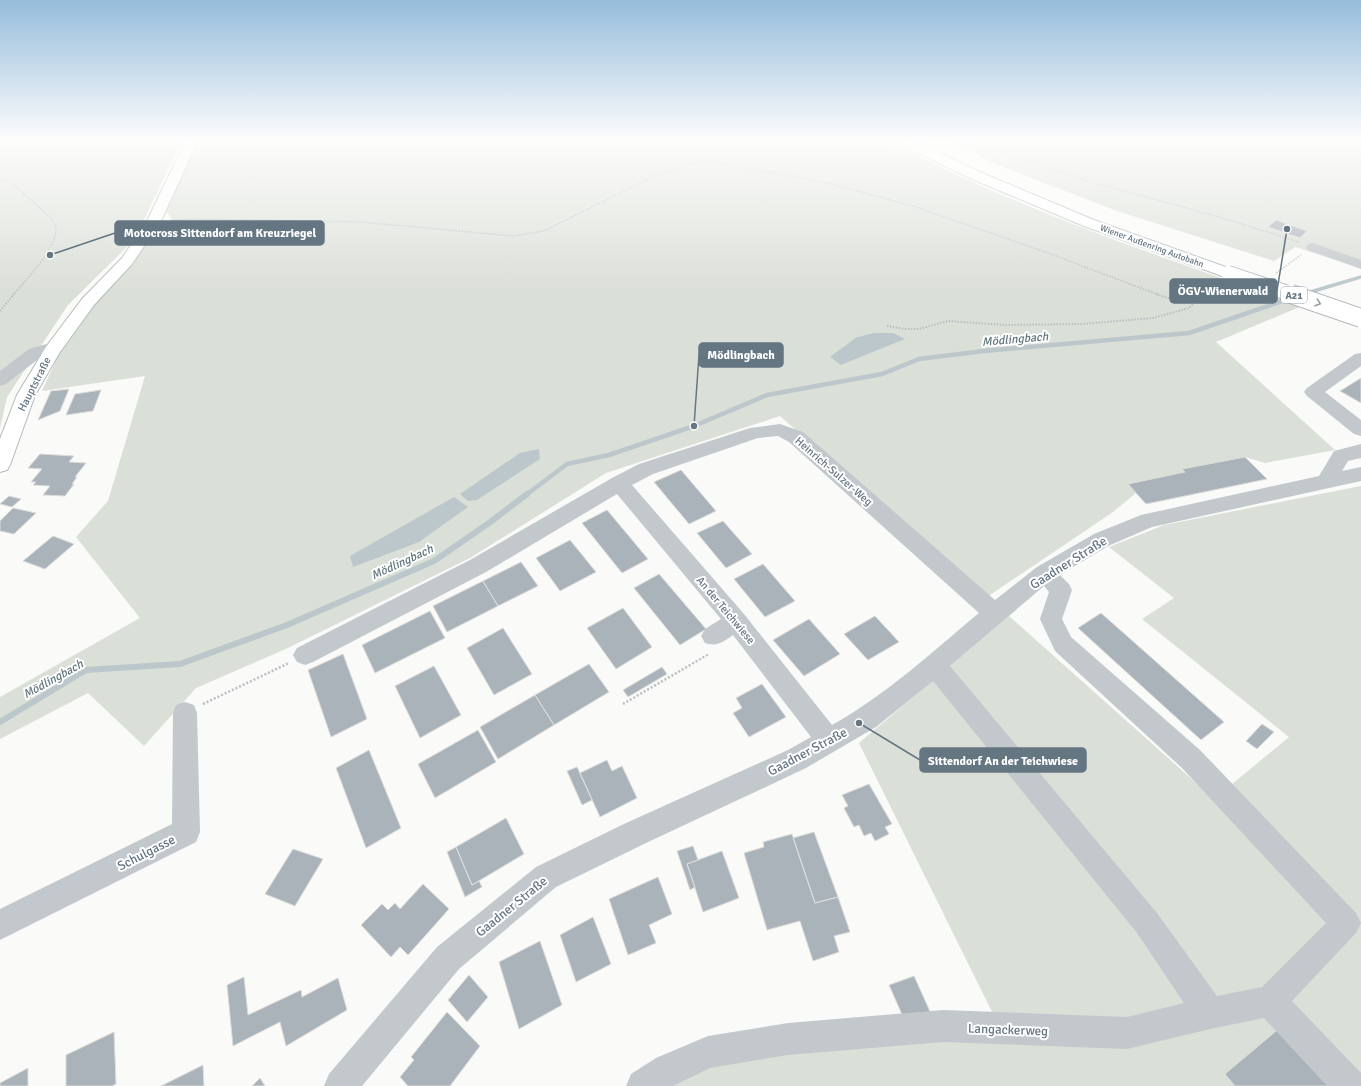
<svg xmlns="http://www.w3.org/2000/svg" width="1361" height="1086" viewBox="0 0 1361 1086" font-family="Signika,sans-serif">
<rect width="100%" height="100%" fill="#fafaf8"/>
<path fill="#dadfd7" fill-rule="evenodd" d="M0,140H182L135,239L68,305L7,397L0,428Z
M200,140H886C1019,210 1161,257 1302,306L1216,342L1335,450L1265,463L1245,457L1182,469L1185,472L1128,484L1136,493L1113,512L987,597L780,416L606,473L470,558L288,648L196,688L144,746L88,693L0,739V697L140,618L76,537L108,501L145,376L42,391L64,343L89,309L156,233L175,223L166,211L191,154ZM873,333L893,334L904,339L841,365L857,337Z
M949,140H1361V266L1358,267L1295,247L1274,261L1117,211L995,164Z
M1361,486V1086H658L705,1064L774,1052L1004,1036L859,743L1009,616L1214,799L1289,737L1142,619L1174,598L1109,547L1164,525Z"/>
<path fill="#bbc7cb" d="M873,333H893L905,339L841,365L830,357L857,337Z
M539,449L540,459L477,500L468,501L460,494L520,453Z
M454,497L468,507L419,542L353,567L350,556Z"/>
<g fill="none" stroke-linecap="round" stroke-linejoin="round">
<path stroke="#bbc7cb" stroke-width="3.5" d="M1307,293L1361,277"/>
<path stroke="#bbc7cb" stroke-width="4.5" d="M526,495L567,464L609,455L694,426L767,395L882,374L919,359L984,351L1189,333L1291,298"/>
<path stroke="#bbc7cb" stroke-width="6" d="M0,722L86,670L180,664L287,625L434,561L489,523L527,494"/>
</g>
<path fill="#aab3b9" stroke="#dcdcda" d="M1276,220L1307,231L1300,238L1268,227Z
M1361,378V403L1340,391Z
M69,389L60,411L38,420L51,391Z
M101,390L93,411L66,415L75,394Z
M40,454L74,456L69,462L86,463L75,477H77L72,484H74L65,496L43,495L50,486L33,485L36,482H31L42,469L28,468Z
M1245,457L1267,479L1146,504L1128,484L1185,472L1182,469Z
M681,470L716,511L689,524L654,482Z
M9,496L21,499L12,507L0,504Z
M13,508L36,513L14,534L0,531V521Z
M607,510L648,559L622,573L582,523Z
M723,521L752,554L726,568L697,533Z
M53,536L74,544L45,569L23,561Z
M570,540L596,572L560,591L536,558Z
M521,562L538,586L498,606L483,581Z
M763,564L795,601L765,617L734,579Z
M659,574L706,629L680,645L634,588Z
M483,581L498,606L447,632L433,606Z
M623,608L652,647L616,669L587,628Z
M430,611L445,638L375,673L362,645Z
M1101,613L1224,722L1201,740L1078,628Z
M875,616L899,642L868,660L844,634Z
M809,619L840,654L804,676L773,640Z
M503,628L532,674L494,695L467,648Z
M343,654L367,719L331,737L308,670Z
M589,664L609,692L554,725L535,695Z
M434,666L461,715L420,738L395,686Z
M662,667L667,674L628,697L623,690Z
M762,684L786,717L749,737L733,713L742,708L736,698Z
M535,695L554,725L498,759L480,727Z
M1262,724L1274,732L1257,749L1246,741Z
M478,730L496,762L435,798L418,764Z
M369,750L401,828L366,848L336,768Z
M607,760L612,771L622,766L637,798L600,817L580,773Z
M577,767L592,800L582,805L567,771Z
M869,784L892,824L885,827L889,834L875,841L871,833L864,836L859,825L854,827L844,808L848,806L842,795Z
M506,818L524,854L472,885L456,847Z
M814,832L838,897L815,903L793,838Z
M792,834L815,903L838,897L850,932L834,936L839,952L813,961L800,921L767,930L744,853L764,847L763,842Z
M693,846L698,860L687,864L695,887L690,890L677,851Z
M456,847L472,885L479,881L482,887L465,897L447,852Z
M293,849L323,859L295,906L265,894Z
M722,851L739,898L703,912L687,864Z
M658,877L672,914L649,925L656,943L628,955L609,899Z
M423,884L449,909L408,955L400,947L391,957L361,925L382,904L388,910L395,903L400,909Z
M593,917L611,964L576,982L560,935Z
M540,941L562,1005L519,1029L499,962Z
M469,975L488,997L467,1022L448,1000Z
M914,976L932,1016L904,1019L889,985Z
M244,977L248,1015L301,990L302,997L338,978L347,1010L286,1046L280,1022L233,1046L227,985Z
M447,1012L480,1046L450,1086H408L400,1077L414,1060L411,1057Z
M1282,1026L1334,1086H1235L1225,1074Z
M114,1032L116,1084L112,1086H66V1055Z
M203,1065L204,1086H161Z
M28,1068V1086H0V1083Z
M260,1078L265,1086H252Z"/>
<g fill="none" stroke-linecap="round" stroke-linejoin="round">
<defs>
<path id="major" d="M186,140H198L161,221L132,264L94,305L60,352L35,395L10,465L7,470L0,472V439L17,395L46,347L82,299L122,258L147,221Z"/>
<path id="highway" d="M896,140H912L982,173L1094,220L1234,270L1236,273L1234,276L1228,278L1222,276L1084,226L972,179L898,143Z"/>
</defs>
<use href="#major" stroke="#b5babe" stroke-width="2"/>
<use href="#highway" stroke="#b4b9bd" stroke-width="2"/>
<path stroke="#bbbfc2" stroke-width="1.5" stroke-dasharray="1.5 1.5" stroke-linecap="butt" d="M967,140L1088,181L1223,218L1299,242
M0,179L12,183L52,219C53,221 56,225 56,227C58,247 25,281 13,295
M171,220L193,219L362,222L513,236L544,231L656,175L704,160L827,183L913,206L1051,254L1159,295
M1276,273L1301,255
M1226,295L1236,293"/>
<path stroke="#bbbfc2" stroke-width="2" stroke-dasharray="1.5 1.5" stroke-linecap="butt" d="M1156,294C1185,305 1202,301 1230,294
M0,311L14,294
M887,326L905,329H919L948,321L1005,325L1081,324L1153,318L1189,308L1195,302"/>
<path stroke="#bbbfc2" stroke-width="2.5" stroke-dasharray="2 2" stroke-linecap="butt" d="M203,704L289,663
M623,704L709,654"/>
<path fill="#c3c8cc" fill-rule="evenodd" d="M1313,243L1361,260V269L1308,250L1306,247L1308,244Z
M54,342L60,343L62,347L60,351L41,357L6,384L0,386V371L29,349Z
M1361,353V366L1325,392L1361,420V436L1354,434L1307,396L1304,392L1307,388L1355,354Z
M780,424L803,432L995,600L1037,567L1094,534L1141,515L1319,476L1334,451L1361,444V458L1348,461L1342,471L1361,467V481L1152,527L1108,546L1060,575L1069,584L1072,590L1062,619L1071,637L1200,750L1356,913L1361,923L1356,933L1292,1001L1361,1073V1086H1327L1264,1018L1210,1029L1127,1049L943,1042L788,1055L710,1068L673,1086H626L631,1074L656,1058L708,1036L788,1023L943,1010L1127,1017L1184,1003L1137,933L933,681L876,727L806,768L646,843L556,887L459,969L362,1086H324L329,1074L437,947L536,867L626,823L788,750L811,737L733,635C723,642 717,647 705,643L701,636L705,629L721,619L617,494L486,572L313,662L305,665L297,662L293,655L297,648L470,560L612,478L639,464L750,428ZM778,436L789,442L979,613C932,652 886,695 832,725L744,614L632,485L653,474L758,438ZM1044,586L1049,592L1040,619L1055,651L1182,768L1326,923L1262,987L1217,996L1157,913L950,666Z
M185,702L194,705L197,713L200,832L196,842L0,940V909L172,824L173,713L176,705Z"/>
<use href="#major" fill="#fff" fill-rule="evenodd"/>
<use href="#highway" fill="#fff" fill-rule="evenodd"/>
<defs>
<path id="highway-bridge-far1" d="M1228,273L1294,295"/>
<path id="highway-bridge" d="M1291,294L1361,318"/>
</defs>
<use href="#highway-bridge-far1" stroke="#b4b9bd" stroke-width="16" stroke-linecap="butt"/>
<use href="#highway-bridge" stroke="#b4b9bd" stroke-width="20" stroke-linecap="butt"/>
<use href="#highway-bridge-far1" stroke="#fff" stroke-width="14"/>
<use href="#highway-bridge" stroke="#fff" stroke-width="18"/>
</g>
<defs><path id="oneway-chevron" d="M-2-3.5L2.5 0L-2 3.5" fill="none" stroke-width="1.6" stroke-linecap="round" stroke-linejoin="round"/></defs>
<use stroke="#939fa8" href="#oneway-chevron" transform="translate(1318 303) rotate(19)"/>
<linearGradient id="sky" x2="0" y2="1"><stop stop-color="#96bcdc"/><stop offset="0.48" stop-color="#fdfdfc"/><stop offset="1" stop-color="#fdfdfc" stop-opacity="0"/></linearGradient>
<rect width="1361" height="292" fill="url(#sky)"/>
<g text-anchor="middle" stroke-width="4" stroke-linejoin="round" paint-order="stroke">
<g font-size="9" fill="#657683" stroke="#fff">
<text transform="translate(1152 246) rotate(20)" y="3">Wiener Außenring Autobahn</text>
</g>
<rect fill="#fff" stroke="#939fa8" stroke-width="1" x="1281" y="287" width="26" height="16" rx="3"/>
<g font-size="10" font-weight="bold" fill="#657683">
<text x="1294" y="299">A21</text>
</g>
<g font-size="11" fill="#657683" stroke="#fff">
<text transform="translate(34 384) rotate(-63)" y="4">Hauptstraße</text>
<text transform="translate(834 471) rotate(41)" y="4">Heinrich-Sulzer-Weg</text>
<text transform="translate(726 610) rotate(50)" y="4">An der Teichwiese</text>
</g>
<g font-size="12" font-style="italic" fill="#60757c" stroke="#fff">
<text transform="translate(1015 339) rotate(-5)" y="4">Mödlingbach</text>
<text transform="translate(402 562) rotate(-25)" y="4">Mödlingbach</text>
<text transform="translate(53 679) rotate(-29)" y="4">Mödlingbach</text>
</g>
<g font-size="13" fill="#657683" stroke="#fff">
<text transform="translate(1068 562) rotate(-32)" y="5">Gaadner Straße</text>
<text transform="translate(807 751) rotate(-28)" y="5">Gaadner Straße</text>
<text transform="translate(146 852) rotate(-27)" y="5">Schulgasse</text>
<text transform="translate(511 906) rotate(-39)" y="5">Gaadner Straße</text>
<text transform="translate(1008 1029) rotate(2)" y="5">Langackerweg</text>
</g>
</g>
<path fill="none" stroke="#657683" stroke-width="1.5" d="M50 255L115 233M1287 229L1277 291M694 426L699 355M859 723L920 760"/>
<g fill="#657683" stroke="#fff" stroke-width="1.5">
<circle cx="50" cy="255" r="4"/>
<circle cx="1287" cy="229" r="4"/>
<circle cx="694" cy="426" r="4"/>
<circle cx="859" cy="723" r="4"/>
</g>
<g fill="#657683" stroke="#657683" stroke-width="1.5">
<rect x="115" y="221" width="209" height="24" rx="4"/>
<rect x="1170" y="279" width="107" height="24" rx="4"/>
<rect x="699" y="343" width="84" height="24" rx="4"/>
<rect x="920" y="748" width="166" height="24" rx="4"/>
</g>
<g font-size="12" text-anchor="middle" font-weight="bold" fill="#fff">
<text x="220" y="237">Motocross Sittendorf am Kreuzriegel</text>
<text x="1223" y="295">ÖGV-Wienerwald</text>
<text x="741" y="359">Mödlingbach</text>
<text x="1003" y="765">Sittendorf An der Teichwiese</text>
</g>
</svg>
